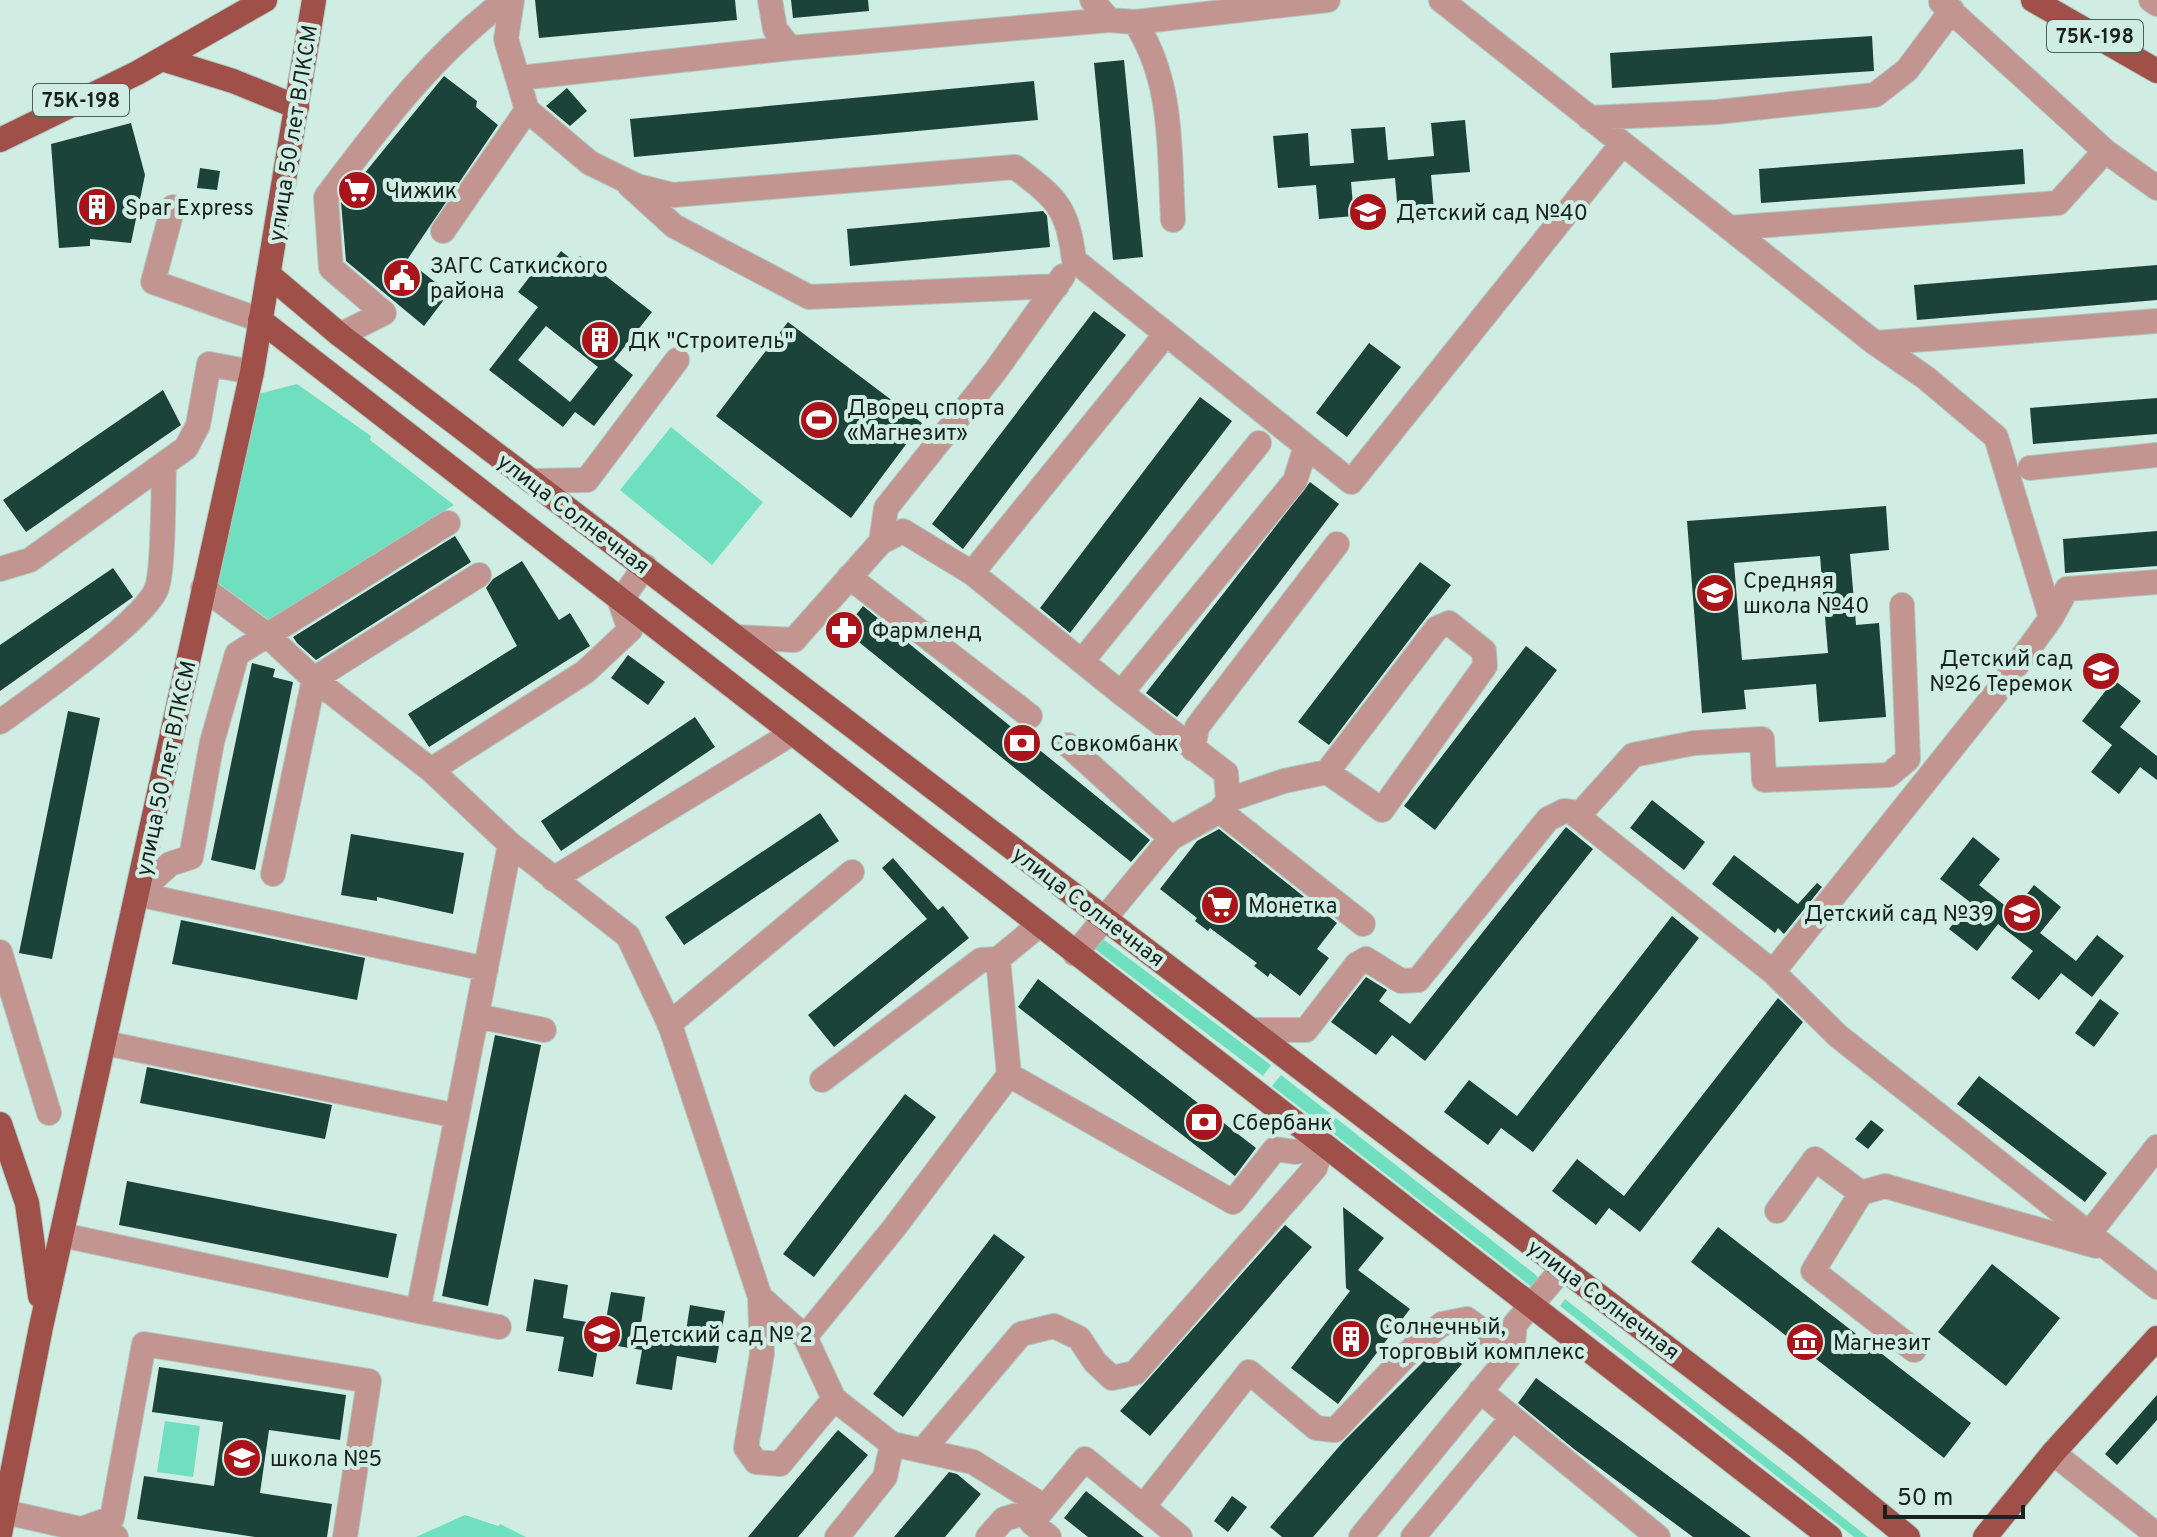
<svg xmlns="http://www.w3.org/2000/svg" width="2157" height="1537" viewBox="0 0 2157 1537" font-family="Overpass,sans-serif">
<rect width="100%" height="100%" fill="#d0ede3"/>
<path fill="#6fdfc0" d="M297,384L371,436L370,440L454,505L269,620L217,582L254,395Z
M671,427L763,502L712,565L620,490Z
M1099,936L1271,1065L1263,1076L1091,946Z
M1281,1075L1536,1275L1540,1280L1533,1288L1272,1086Z
M1565,1299L1868,1537H1854L1560,1306Z
M165,1421L200,1426L193,1477L157,1472Z
M465,1515L498,1526L500,1524L526,1537H416Z"/>
<path fill="#1b4339" fill-rule="evenodd" d="M535,0H735L737,20L539,38Z
M791,0H868L869,11L793,18Z
M1872,36L1874,71L1612,88L1610,53Z
M1124,60L1143,257L1113,260L1094,63Z
M444,76L477,101L476,107L498,125L407,260L449,293L424,326L346,261L341,202Z
M1034,81L1038,120L634,157L630,119Z
M567,88L587,111L570,126L546,106Z
M1465,120L1470,172L1431,175L1434,210L1398,213L1395,178L1351,182L1354,216L1319,219L1316,185L1278,188L1273,136L1308,133L1310,166L1354,163L1351,129L1385,127L1388,160L1434,156L1431,123Z
M131,123L145,175L131,243L90,239V246L59,248L51,144Z
M2023,149L2025,184L1761,203L1759,169Z
M200,168L220,171L217,190L197,188Z
M1043,211L1047,216L1050,247L850,266L847,229Z
M561,251L575,262L580,256L652,312L614,360L633,375L594,426L575,412L563,427L489,370L538,307L518,292L544,258L551,264ZM546,326L598,367L570,402L518,360Z
M2157,265V300L1917,320L1914,285Z
M1094,311L1126,335L963,549L932,524Z
M788,322L922,423L851,518L716,416Z
M1369,343L1401,367L1347,437L1316,413Z
M163,390L181,425L26,532L3,500Z
M1200,397L1232,421L1070,633L1040,608Z
M2157,398V434L2033,444L2030,408Z
M1310,482L1339,504L1177,717L1146,693Z
M1886,506L1889,550L1850,554L1856,625L1879,623L1886,717L1819,722L1816,684L1744,690L1746,709L1702,713L1687,521ZM1820,556L1828,653L1742,660L1734,563Z
M2157,531V566L2065,573L2063,539Z
M455,536L471,562L316,660L297,643L293,637Z
M522,561L559,620L570,613L590,646L429,747L408,714L517,646L486,588L493,579Z
M1420,562L1451,585L1329,745L1298,722Z
M113,568L133,597L0,691V645Z
M863,606L1150,840L1131,862L844,630Z
M1526,646L1557,670L1435,830L1404,806Z
M628,655L665,682L648,705L611,678Z
M252,663L275,669L273,677L293,682L255,870L211,860Z
M2114,680L2141,701L2120,727L2157,756V780L2140,767L2119,794L2091,772L2112,745L2082,721Z
M68,711L100,718L52,959L19,953Z
M695,717L715,747L561,851L541,821Z
M1652,800L1705,842L1684,870L1630,828Z
M820,813L839,841L684,945L665,917Z
M1566,827L1593,849L1425,1061L1392,1035L1376,1055L1331,1022L1366,977L1387,990L1379,1001L1410,1024Z
M1219,829L1337,923L1317,949L1329,958L1300,996L1270,973L1268,977L1254,966L1257,963L1210,928L1208,931L1195,921L1197,918L1160,889L1197,841Z
M351,834L464,853L453,914L377,897V901L341,895Z
M1973,837L2000,859L1979,885L2013,912L2034,885L2061,907L2040,933L2076,961L2097,935L2124,956L2092,997L2061,973L2039,1000L2011,978L2033,951L1998,924L1977,951L1949,929L1970,902L1940,879Z
M1734,855L1798,904L1817,883L1822,887L1784,934L1778,928L1775,933L1712,884Z
M893,858L938,910L943,906L969,938L834,1047L808,1015L927,919L882,868Z
M1672,916L1699,938L1533,1152L1501,1128L1488,1145L1444,1112L1469,1080L1517,1116Z
M181,920L365,958L357,1000L172,964Z
M1038,979L1256,1148L1235,1176L1018,1007Z
M1778,998L1803,1022L1640,1232L1609,1208L1596,1225L1552,1191L1577,1159L1624,1196Z
M2100,999L2119,1013L2094,1047L2075,1033Z
M495,1035L541,1045L488,1306L442,1296Z
M147,1067L332,1105L325,1139L140,1103Z
M1979,1076L2107,1173L2085,1202L1957,1104Z
M905,1094L936,1117L814,1277L783,1254Z
M1871,1120L1884,1130L1868,1149L1855,1139Z
M127,1181L397,1234L388,1278L119,1225Z
M1343,1207L1384,1238L1358,1270L1410,1309L1338,1404L1291,1368L1350,1291L1346,1288Z
M1285,1225L1312,1247L1150,1436L1120,1411Z
M1718,1227L1971,1423L1944,1458L1691,1262Z
M994,1234L1025,1257L903,1417L873,1394Z
M1992,1264L2060,1318L2006,1386L1938,1332Z
M534,1279L568,1285L563,1318L605,1325L611,1292L645,1297L640,1331L685,1338L690,1305L725,1311L716,1363L677,1356L672,1390L636,1384L642,1350L599,1343L593,1377L558,1371L564,1337L526,1331Z
M1440,1345L1462,1364L1313,1537H1282L1270,1527L1343,1442Z
M159,1367L346,1395L340,1440L269,1430L260,1493L332,1504L327,1537H255L137,1519L144,1476L214,1486L223,1422L152,1412Z
M1536,1378L1751,1537H1693L1574,1449L1518,1403Z
M2157,1395V1420L2117,1465L2105,1454Z
M838,1430L868,1455L798,1537H748Z
M949,1472L957,1474L981,1494L945,1537H894Z
M1086,1491L1144,1537H1088L1064,1518Z
M1232,1496L1247,1507L1228,1532L1214,1521Z"/>
<g fill="none" stroke-linecap="round" stroke-linejoin="round">
<defs>
<path id="minor" d="M512,0L506,39L527,110L590,163L637,186L673,195L1015,167C1057,199 1067,206 1074,260L1306,446L1295,481L1121,693L1226,773L1228,800L1220,811L1171,838L1075,954
M770,0L775,29L790,48L1109,20
M1092,0L1109,20L1135,22L1328,0
M1441,0L1875,343L2157,321
M2151,0L2157,4
M1941,2L2105,151L2157,188
M1135,22C1174,82 1169,151 1173,220
M519,78L790,48
M1589,118L1717,112L1875,95L1907,70L1952,10
M629,185L674,226L809,297L1057,286
M173,207L153,282L260,320
M1729,228L2058,203L2105,151
M443,231L527,110
M340,335L384,313L331,268L326,197C381,124 433,54 506,0
M1306,446L1351,482L1622,144
M2030,468L2157,455
M531,481L587,480L677,360
M881,542L886,508L996,370L1063,276
M0,569L30,560L186,448L198,425L209,364L252,372
M972,573L1166,334
M849,577L1030,716
M203,588L266,634L314,679L431,770L510,844L628,936L670,1025L760,1297L805,1337L834,1399L892,1444L973,1462L1045,1507L1085,1459L1180,1537
M2051,618L2067,589L2157,582
M736,637L794,640L881,542L903,531L972,573L1121,693
M1083,660L1259,443
M0,722C32,699 142,622 156,590C164,573 163,491 164,466
M1068,745L1171,838
M1193,749L1197,727L1337,544
M431,770L585,672L630,630L620,602L645,566
M1228,800L1284,781L1327,772L1437,628L1449,623L1484,651L1485,666L1382,810L1327,772
M1220,811L1363,924
M1579,815L1633,755L1694,743L1762,739L1764,780L1889,775L1908,759L1902,605
M273,874L314,679L479,575
M553,879L791,734
M137,894L170,864L191,857L212,742L237,654L448,523
M137,894L486,969
M0,952L49,1113
M1773,972L2000,688L2051,618L1996,437L1926,378L1875,343
M477,1016L544,1030
M669,1024L852,872
M1251,1030H1306L1357,964L1366,959L1401,981L1418,980L1548,819L1564,811L1572,812L1773,972L1838,1036L2157,1287
M1009,1075L1233,1202L1275,1149L1295,1152L1323,1145
M822,1080L981,960L998,959
M457,1116L510,844
M1777,1211L1815,1159L1861,1193
M62,1235L418,1311L457,1116L105,1043
M2088,1235L2157,1147
M760,1297L762,1354L746,1448L756,1462L780,1464L834,1399
M418,1311L499,1327
M805,1337L894,1228L1009,1075L998,959L1038,926
M1914,1350L1813,1271L1861,1193L1885,1186L2096,1246
M1480,1391L1658,1537
M922,1451L1021,1334L1054,1326L1079,1338L1095,1362L1112,1378L1135,1373L1315,1168L1323,1145
M2053,1453L2157,1535
M1045,1507L1032,1523L1049,1537
M1143,1507L1249,1372L1316,1428L1335,1430L1416,1345L1442,1324L1467,1319L1512,1353
M5,1512L116,1537
M79,1530L112,1518L144,1344L369,1381L345,1537
M837,1537L885,1477L892,1444
M988,1537L1004,1519L1045,1507
M1361,1537L1512,1353L1515,1324L1563,1268
M1413,1537L1512,1418"/>
<path id="major" d="M2033,0L2157,71
M162,59L233,81L297,107
M0,140L137,73L265,0
M269,275L340,335L1797,1447L1908,1537
M260,320L1830,1537
M0,1124L27,1203L40,1296
M0,1534L41,1327L252,372L314,0
M1985,1537L2053,1453L2157,1338"/>
</defs>
<use href="#minor" stroke="#afc8c0" stroke-width="26"/>
<use href="#major" stroke="#afc8c0" stroke-width="26"/>
<use href="#minor" stroke="#c39590" stroke-width="24"/>
<use href="#major" stroke="#9e5049" stroke-width="24"/>
</g>
<defs>
<symbol id="supermarket-disc" viewBox="-11 -11 22 22"><circle r="9.5" fill="#a9141a" stroke="#d0ede3"/><path d="M-6-5.5h2.5l.6 2H6L4.5 2H-2.5L-4.4-4H-6ZM-1.5 3.2a1.3 1.3 0 1 0 .1 0ZM3 3.2a1.3 1.3 0 1 0 .1 0Z" fill="#fff"/></symbol>
<symbol id="building-disc" viewBox="-11 -11 22 22"><circle r="9.5" fill="#a9141a" stroke="#d0ede3"/><path d="M-4-6H4V6H1V3H-1V6H-4ZM-2.5-4.3h1.7v1.8h-1.7ZM.8-4.3h1.7v1.8H.8ZM-2.5-1h1.7V.8h-1.7ZM.8-1h1.7V.8H.8Z" fill="#fff"/></symbol>
<symbol id="school-disc" viewBox="-11 -11 22 22"><circle r="9.5" fill="#a9141a" stroke="#d0ede3"/><path d="M0-5L7-2L0 1L-7-2ZM-4 1L0 2.5L4 1V4Q0 6-4 4Z" fill="#fff"/></symbol>
<symbol id="civic-disc" viewBox="-11 -11 22 22"><circle r="9.5" fill="#a9141a" stroke="#d0ede3"/><path d="M-.6-6.5H3V-4.5H.6V-3L4-1V1h2V6H-6V1h2V-1L-.6-3ZM-1.2 2.5V6h2.4V2.5Z" fill="#fff"/></symbol>
<symbol id="stadium-disc" viewBox="-11 -11 22 22"><circle r="9.5" fill="#a9141a" stroke="#d0ede3"/><path d="M0-5a6.5 5 0 1 0 0 10a6.5 5 0 1 0 0-10ZM-3.5-1.8h7v3.6h-7Z" fill="#fff"/></symbol>
<symbol id="pharmacy-disc" viewBox="-11 -11 22 22"><circle r="9.5" fill="#a9141a" stroke="#d0ede3"/><path d="M-2-6h4v4h4v4h-4v4h-4v-4h-4v-4h4Z" fill="#fff"/></symbol>
<symbol id="bank-disc" viewBox="-11 -11 22 22"><circle r="9.5" fill="#a9141a" stroke="#d0ede3"/><path d="M-6-4H6V4H-6ZM0-2.3a2.3 2.3 0 1 0 0 4.6a2.3 2.3 0 1 0 0-4.6Z" fill="#fff"/></symbol>
<symbol id="museum-disc" viewBox="-11 -11 22 22"><circle r="9.5" fill="#a9141a" stroke="#d0ede3"/><path d="M0-6L6-3V-2H-6V-3ZM-5-1h2V3h-2ZM-1-1h2V3h-2ZM3-1h2V3H3ZM-6 4H6V6H-6Z" fill="#fff"/></symbol>
</defs>
<g fill-rule="evenodd">
<use href="#supermarket-disc" x="335" y="168" width="44" height="44"/>
<use href="#building-disc" x="75" y="185" width="44" height="44"/>
<use href="#school-disc" x="1346" y="190" width="44" height="44"/>
<use href="#civic-disc" x="380" y="256" width="44" height="44"/>
<use href="#building-disc" x="578" y="318" width="44" height="44"/>
<use href="#stadium-disc" x="797" y="398" width="44" height="44"/>
<use href="#school-disc" x="1693" y="571" width="44" height="44"/>
<use href="#pharmacy-disc" x="822" y="608" width="44" height="44"/>
<use href="#school-disc" x="2079" y="649" width="44" height="44"/>
<use href="#bank-disc" x="1000" y="721" width="44" height="44"/>
<use href="#supermarket-disc" x="1198" y="883" width="44" height="44"/>
<use href="#school-disc" x="2000" y="891" width="44" height="44"/>
<use href="#bank-disc" x="1182" y="1100" width="44" height="44"/>
<use href="#school-disc" x="580" y="1312" width="44" height="44"/>
<use href="#building-disc" x="1329" y="1317" width="44" height="44"/>
<use href="#museum-disc" x="1783" y="1320" width="44" height="44"/>
<use href="#school-disc" x="220" y="1436" width="44" height="44"/>
</g>
<g text-anchor="middle" stroke-width="8" stroke-linejoin="round" paint-order="stroke">
<g fill="#d0ede3" stroke="#4e5f59" stroke-width="2">
<rect x="2047" y="20" width="96" height="32" rx="6"/>
<rect x="33" y="84" width="96" height="32" rx="6"/>
</g>
<g font-size="20" font-weight="bold" fill="#17221e">
<text x="2095" y="43">75К-198</text>
<text x="81" y="107">75К-198</text>
</g>
<g font-size="22" fill="#17221e" stroke="#d0ede3">
<text transform="translate(292 133) rotate(-81)" y="8">улица 50 лет ВЛКСМ</text>
<text transform="translate(574 513) rotate(37)" y="8">улица Солнечная</text>
<text transform="translate(165 768) rotate(-78)" y="8">улица 50 лет ВЛКСМ</text>
<text transform="translate(1089 906) rotate(37)" y="8">улица Солнечная</text>
<text transform="translate(1604 1299) rotate(37)" y="8">улица Солнечная</text>
</g>
<g font-size="22" fill="#17221e" stroke="#d0ede3" text-anchor="start">
<text x="385" y="198">Чижик</text>
<text x="125" y="215">Spar Express</text>
<text x="1396" y="220">Детский сад №40</text>
<text x="430" y="273">ЗАГС Саткиского<tspan x="430" dy="25">района</tspan></text>
<text x="628" y="348">ДК "Строитель"</text>
<text x="847" y="415">Дворец спорта<tspan x="847" dy="25">«Магнезит»</tspan></text>
<text x="1743" y="588">Средняя<tspan x="1743" dy="25">школа №40</tspan></text>
<text x="872" y="638">Фармленд</text>
<text x="2073" y="666" text-anchor="end">Детский сад<tspan x="2073" dy="25">№26 Теремок</tspan></text>
<text x="1050" y="751">Совкомбанк</text>
<text x="1248" y="913">Монетка</text>
<text x="1994" y="921" text-anchor="end">Детский сад №39</text>
<text x="1232" y="1130">Сбербанк</text>
<text x="1379" y="1334">Солнечный,<tspan x="1379" dy="25">торговый комплекс</tspan></text>
<text x="630" y="1342">Детский сад № 2</text>
<text x="1833" y="1350">Магнезит</text>
<text x="270" y="1466">школа №5</text>
</g>
</g>
<path d="M1885 1505v12h138v-12" fill="none" stroke="#17221e" stroke-width="4"/>
<text x="1897" y="1505" font-size="24" fill="#17221e" stroke="#d0ede3" stroke-width="6" paint-order="stroke">50 m</text>
</svg>
